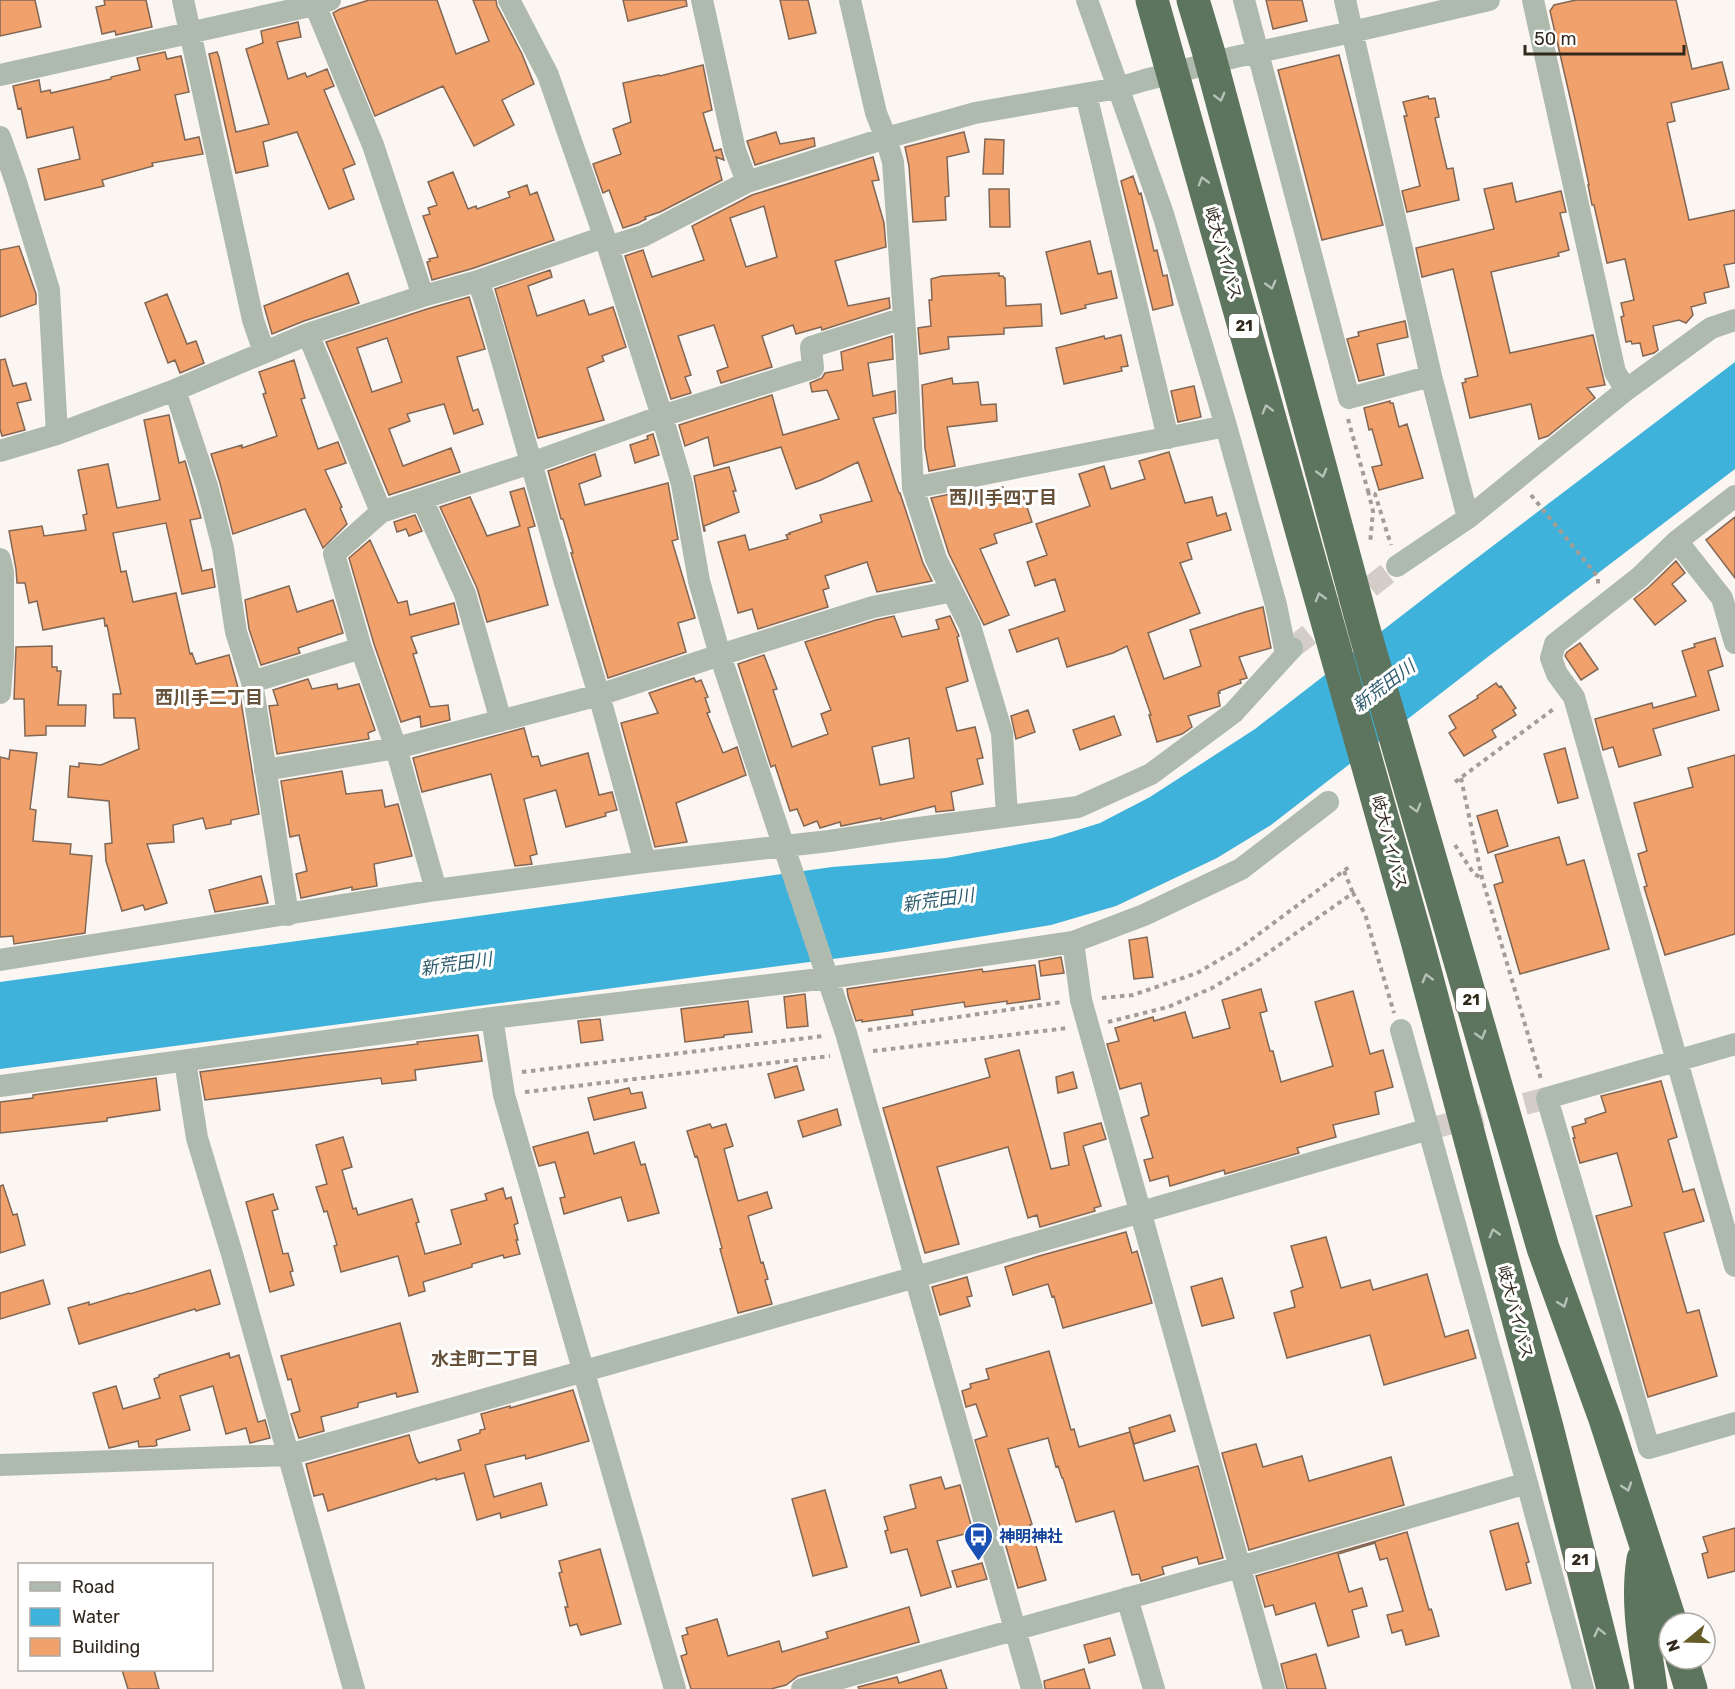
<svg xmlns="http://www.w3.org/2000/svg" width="1735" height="1689" viewBox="0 0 1735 1689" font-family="Rubik,'Noto Sans JP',sans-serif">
<rect width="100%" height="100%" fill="#fbf6f1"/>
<path fill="#3eb2da" d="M1735,362V469L1489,656L1271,825L1217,858L1116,906L1051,925L886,952L0,1069V982L832,867L946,858L1052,838L1100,823L1150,797L1255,729L1440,586Z"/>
<path fill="#f1a16c" stroke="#826755" stroke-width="1.5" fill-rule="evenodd" d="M0,0H35L41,27L0,36Z
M104,0H146L152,27L116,35L115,31L102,34L96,7L105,5Z
M369,0H437L456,54L489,41L473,0H496L497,6L522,54L534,84L502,100L514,125L474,146L443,86L375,116L333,13L340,9Z
M623,0H686L687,6L628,21Z
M780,0H808L816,33L789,39Z
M1266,0H1302L1307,21L1273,29Z
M1576,0H1676L1692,69L1722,62L1729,89L1671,103L1675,121L1667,123L1689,220L1735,210V263L1724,265L1729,287L1704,293L1706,303L1691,307L1693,315L1686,323L1679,320L1653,326L1658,350L1654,353L1643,356L1640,343L1632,344L1631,341L1626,342L1621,317L1624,316L1621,303L1634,300L1625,259L1607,263L1594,205H1592L1588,185H1589L1575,119L1550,11L1554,5Z
M298,22L301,37L277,42L288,79L305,73L307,77L327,69L334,86L324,90L355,164L343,169L354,199L329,209L297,132L263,142L268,166L236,173L209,54L217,52L219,57L236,132L269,124L246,49L263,43L261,31Z
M165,52L167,59L181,56L189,92L175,95L185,140L199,137L203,154L152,163L153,166L102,180L104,186L45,200L38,169L80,159L73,127L27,138L21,108L18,109L13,86L39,80L41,92L50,90L51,93L111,79V77L140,70L137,58Z
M1339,55L1383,225L1322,240L1278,70Z
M703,65L712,110L703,113L714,151L721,149L724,160L716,157L722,180L660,212L645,217L646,219L638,223L623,228L609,190L603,193L593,164L621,154L613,129L631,122L623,83L659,75L660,76Z
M1428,96L1429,99L1435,98L1439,117L1435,118L1447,169L1453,168L1459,200L1407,212L1402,191L1420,186L1404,116H1407L1403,102Z
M776,132L780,144L814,138L815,146L755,165L747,141Z
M964,132L969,152L947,157L949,196L945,197L946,220L913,222L909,166L905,147Z
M985,139L1004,140L1003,174H983Z
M873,157L879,180L872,181L884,223L886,247L835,261L848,306L889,298L890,308L822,330L821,327L796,334L793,325L762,336L772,367L721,383L717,371L728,367L714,325L678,336L691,375L685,377L691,393L671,399L625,256L643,250L652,277L704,260L692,226L752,195ZM764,206L777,257L746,267L730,218Z
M453,172L468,209L476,206L477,209L510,197L508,192L527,185L530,195L537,192L554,240L474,268L432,280L427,262L430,261L429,259L438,257L423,216L430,214L428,208L437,205L428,182Z
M1133,176L1139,194L1141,193L1154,251L1157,250L1163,276L1167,275L1173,305L1153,310L1121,181Z
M1512,183L1516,202L1561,191L1566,212L1560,213L1569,250L1558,253L1559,256L1491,272L1510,353L1593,335L1605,385L1587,388L1595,398L1548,436L1539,439L1531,404L1470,418L1462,383L1466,382L1465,379L1478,376L1453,269L1422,277L1416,248L1494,229L1484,189Z
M989,189H1009L1010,227H990Z
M1090,241L1098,274L1111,271L1117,298L1085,305L1086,308L1061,314L1046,252Z
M19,246L36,294V304L0,317V250Z
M550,270L552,277L528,286L537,316L584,300L589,315L613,307L626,347L602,356L604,361L587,368L604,420L538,438L495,289Z
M348,273L359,303L304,321L272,334L264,306Z
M999,273V276H1003L1004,278H1005L1006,306L1041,304L1042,326L1004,328V334L948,337L949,349L920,354L918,328L931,326L929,300H932L931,279L942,276Z
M167,294L187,344L196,341L204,363L180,373L175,360L168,363L145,303Z
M469,297L485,349L457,357L473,411L478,409L483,424L454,434L444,404L407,414L410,421L389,429L403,466L451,448L460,472L389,495L326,342L427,309ZM387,338L402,382L372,392L357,348Z
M1405,321L1408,337L1377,344L1384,375L1359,381L1347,339L1359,336L1358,332Z
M1121,335L1128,366L1121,367L1122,371L1064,384L1056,348L1104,336L1105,339Z
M892,336L893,359L868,363L873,396L895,391L896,413L873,418L899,493H900L923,563L932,581L877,592L867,562L825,576L829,588L823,590L828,607L758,629L752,609L738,613L718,542L745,535L749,550L788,539L786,535L790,534L789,533L822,522L820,515L872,501L858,462L821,480L796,489L781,447L714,466L708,437L685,446L679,425L772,395L783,435L839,419L827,390L812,392L810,383L822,378L825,373L843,370L841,352Z
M5,359L13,386L26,383L31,400L17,403L25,430L2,436L0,429V360Z
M294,360L305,398L301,399L318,449L338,442L346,463L325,470L342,507L340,508L347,524L323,548L305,509L233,534L220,483L211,454L242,445V448L277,436L263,394L266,393L259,372Z
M952,378L953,384L978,382L981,405L996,404L997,421L947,427L955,466L929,471L925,448L922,385Z
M1194,386L1201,417L1178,422L1171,391Z
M1390,401V403H1393L1399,427L1407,424L1423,478L1379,490L1372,467L1382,465L1372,429L1369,430L1364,408Z
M169,415L179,463L185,461L201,518L190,520L202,571L212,569L215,587L182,594L166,523L113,533L121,572L126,571L133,602L176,593L190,654L192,653L196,664L229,655L240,695L259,814L231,820V824L206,829L203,818L173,825L174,842L147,844L167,903L145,910L143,905L122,911L106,861L105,844L112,843L109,801L68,797L70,766L79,767V763L101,765L139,749L135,718H114L113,694H121L107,625L105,626L104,618L43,630L37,601L29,603L25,583H17L16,569L9,531L42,526L44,536L86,530L83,515L87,514L78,470L108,464L117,508L160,500L144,420Z
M653,434L659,455L635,463L630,445L648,439L647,436Z
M1169,452L1185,503L1212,497L1217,516L1226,513L1231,530L1187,543L1192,559L1180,563L1200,613L1148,633L1164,679L1201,666L1190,630L1245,612L1263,607L1271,648L1239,657L1247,678L1240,680L1241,683L1219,691L1220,693H1218L1220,706L1188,716L1192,727L1182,734L1157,742L1149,715H1151L1127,646L1113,653L1067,667L1058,638L1017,652L1009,630L1065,611L1055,579L1035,586L1027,562L1047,555L1036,524L1090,506L1079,474L1104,466L1111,489L1145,479L1139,461Z
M595,454L601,476L579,484L585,505L668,483L678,539L672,541L695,618L678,623L686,652L608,678L571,553H573L563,519H561L548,471Z
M729,467L736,491H733L739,512L704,526L705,531H704L694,476Z
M1003,487L1006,497L1022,492L1032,522L994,534L997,543L980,549L1009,615L984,625L949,554L931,498L960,492L964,493L965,497Z
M524,488L535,526L528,528L548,605L487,622L477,588L440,507L470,497L487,536L520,526L510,492Z
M415,515L422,531L409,536L406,529L397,532L394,522Z
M1735,517V578L1706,540Z
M370,540L398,603L407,601L410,615L454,603L459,624L411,637L417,653L413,654L430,707L448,705L450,720L421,727L420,716L401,722L374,644L349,558Z
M1676,561L1685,573L1672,584L1686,601L1655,625L1634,599L1649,587Z
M289,586L297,612L333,600L343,633L298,648L300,653L261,665L249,629L245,600Z
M894,616L902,637L939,629L936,620L950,616L959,636L957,637L968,681L946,688L957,731L975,727L983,758L977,759L983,784L951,792L954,810L936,812L935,806L888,818L881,820V818L841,826L840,822L820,828L817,821L804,826L797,809L790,811L775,765L771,767L738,664L764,655L777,689L773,690L792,747L828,734L821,714L831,710L805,642L876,620ZM909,738L914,778L880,785L872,747Z
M1715,638L1723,666L1708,671L1719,710L1653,729L1661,755L1619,767L1613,747L1603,750L1595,719L1652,703L1653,708L1696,696L1682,651L1695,647L1694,644Z
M1580,643L1598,669L1581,680L1565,656L1567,652Z
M52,646V667H57V671H61L58,705H86L85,726H46V735L25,736L24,699H14L16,647Z
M694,678L696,682L701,680L708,697L705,698L710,712L707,713L723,753L737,747L746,775L676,803L687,842L655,847L621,723L658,713L649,693Z
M308,679L312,689L337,684L338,689L359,684L375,730L368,733L369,739L277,754L269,706L278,705L273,690Z
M1496,683L1499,687L1501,686L1516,708L1513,710L1516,715L1492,730L1496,737L1464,756L1449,733L1456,728L1449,716L1478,698L1477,696Z
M1028,710L1035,732L1016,739L1011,716Z
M1114,716L1121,735L1080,750L1073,730Z
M524,728L532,757L538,756L541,766L588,753L599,795L612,792L617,810L605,813L606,816L566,827L556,790L524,799L537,854L530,856L532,864L515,866L491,774L422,792L413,758Z
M1565,748L1578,798L1558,803L1544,754Z
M10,750L37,753L30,809L36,810L33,841L71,844L70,854L92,856L85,933L14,944L13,936L0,937V757L9,759Z
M1735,755V934L1665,955L1644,887L1647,886L1638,854L1647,851L1634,803L1693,787L1688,768Z
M342,771L346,794L382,790L385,807L398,804L412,856L374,864L377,886L352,890V887L301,898L296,874L307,871L299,835L290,837L281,781Z
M1497,810L1508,846L1488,853L1477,816Z
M1559,837L1567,865L1584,860L1609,949L1520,974L1494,885L1503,882L1495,855Z
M261,876L268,903L215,912L209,890Z
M1147,937L1153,977L1134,979L1129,940Z
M1061,957L1064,973L1041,976L1039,961Z
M1035,965L1040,999L1007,1004V1001L965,1007L964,1002L912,1010L913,1015L862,1022V1020L856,1021L848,996L847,989L982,969L983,972Z
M1261,989L1267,1011L1260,1013L1270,1051H1273L1281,1082L1333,1066L1315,1002L1353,991L1370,1054L1383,1050L1393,1087L1375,1092L1379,1114L1333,1125L1336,1137L1297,1148L1299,1153L1225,1174L1224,1170L1170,1186L1168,1176L1150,1181L1144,1160L1153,1158L1141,1118L1149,1115L1141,1083L1120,1089L1107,1044L1119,1041L1115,1028L1153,1017L1154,1021L1185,1012L1193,1038L1230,1028L1222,1000Z
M805,994L808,1026L787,1028L784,997Z
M748,1001L752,1032L724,1035V1037L685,1042L681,1009Z
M600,1019L603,1040L581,1043L578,1021Z
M478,1035L482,1061L415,1070L416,1080L382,1084L381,1078L205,1100L200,1072L326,1055L418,1044L417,1042Z
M1019,1050L1051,1169L1069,1165L1064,1133L1101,1123L1106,1139L1083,1146L1101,1206L1094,1208L1095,1211L1040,1227L1037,1215L1028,1218L1008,1147L937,1167L959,1244L925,1253L883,1108L990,1077L985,1059Z
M797,1066L804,1090L775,1098L768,1074Z
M1073,1072L1077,1088L1058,1093L1056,1077Z
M156,1078L160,1110L107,1118V1121L0,1133V1102L33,1098V1095Z
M1661,1081L1677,1137L1668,1140L1683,1192L1694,1189L1704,1221L1664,1233L1687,1313L1699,1310L1717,1376L1648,1397L1596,1216L1632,1206L1617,1153L1580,1163L1573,1138H1575L1572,1127L1586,1123L1585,1119L1606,1112L1601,1096Z
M629,1088L631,1094L642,1092L646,1108L594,1120L588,1098Z
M837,1109L841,1125L803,1137L798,1121Z
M710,1124L712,1128L726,1124L733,1146L724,1149L738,1201L767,1192L772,1208L748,1216L761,1263L763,1262L768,1279L765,1280L772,1304L738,1313L720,1249L722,1248L707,1193L697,1156L695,1157L687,1131Z
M588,1132L594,1154L634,1142L641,1165L645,1164L659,1213L628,1221L621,1197L564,1214L560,1198L565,1197L555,1162L539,1166L533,1147Z
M343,1137L352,1167L342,1170L353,1209L356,1208L358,1215L412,1199L419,1222L416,1223L425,1254L461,1244L451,1210L487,1200L485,1194L503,1188L506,1199L511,1197L518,1223L514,1225L518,1240H516L520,1254L504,1258L503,1255L472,1264V1267L423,1282L425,1291L409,1296L398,1256L341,1272L334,1246L337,1245L327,1211L324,1212L316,1187L327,1184L316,1145Z
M3,1185L13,1215L17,1214L25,1245L0,1253V1186Z
M273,1194L278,1209L272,1211L283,1254L288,1253L293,1271L290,1272L294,1285L270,1292L246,1202Z
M1126,1232L1132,1253L1137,1251L1152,1303L1063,1328L1054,1296L1052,1297L1048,1284L1013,1295L1005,1267L1039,1256Z
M1326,1237L1341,1288L1370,1280L1373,1290L1427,1274L1445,1337L1468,1330L1476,1358L1384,1385L1370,1335L1287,1358L1274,1313L1295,1307L1291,1291L1303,1287L1291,1246Z
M210,1270L220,1304L196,1311L195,1309L79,1344L68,1308L89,1302V1305L129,1293L130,1294Z
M967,1277L972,1296L967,1297L970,1306L940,1315L932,1287Z
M1222,1278L1234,1318L1202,1326L1191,1287Z
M43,1280L50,1304L0,1319V1293Z
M400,1323L418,1392L397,1397L396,1393L358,1403V1407L321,1417L324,1431L299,1438L291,1414L300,1411L291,1379L288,1380L281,1356Z
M1049,1351L1071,1430L1074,1429L1079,1447L1130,1432L1144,1481L1198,1466L1223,1558L1199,1564L1197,1557L1162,1567L1164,1574L1141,1581L1139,1574L1132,1575L1114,1511L1076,1522L1063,1478H1062L1058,1466L1056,1467L1048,1438L1008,1449L1032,1524L1030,1525L1046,1580L1018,1588L975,1440L987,1436L976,1404L966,1407L962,1391L971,1388L970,1384L989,1379L986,1369Z
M229,1353L230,1358L239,1355L258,1422L265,1420L270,1438L250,1443L246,1428L226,1434L213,1386L180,1396L190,1430L156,1440L157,1445L155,1446L139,1447L138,1441L109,1448L93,1393L116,1386L123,1409L160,1398L154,1379L159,1377V1375Z
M573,1390L589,1441L526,1459L525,1455L485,1465L494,1497L541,1483L547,1505L501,1518L500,1513L477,1520L464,1473L436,1480V1478L328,1511L323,1494L314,1496L306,1464L409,1435L416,1458L419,1463L461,1450L458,1440L480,1433V1430L485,1429L481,1414L510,1406V1408Z
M1170,1415L1175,1431L1134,1444L1129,1428Z
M1256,1444L1263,1467L1302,1456L1309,1481L1391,1457L1404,1505L1249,1550L1222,1453Z
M941,1477L945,1489L960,1485L973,1532L937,1541L951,1587L921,1596L907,1549L891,1553L885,1531L888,1530L884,1517L916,1508L910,1485Z
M825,1490L847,1567L813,1576L792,1499Z
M1518,1523L1529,1562L1526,1563L1531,1583L1506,1590L1490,1531Z
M1735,1528V1571L1708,1578L1702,1554L1708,1552L1703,1537Z
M1407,1532L1429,1610L1431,1609L1432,1611L1439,1636L1406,1645L1402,1630L1392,1633L1387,1615L1403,1611L1387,1558L1380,1560L1375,1543L1338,1554L1349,1592L1362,1588L1367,1606L1352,1610L1359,1637L1328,1646L1315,1603L1276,1615L1273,1605L1265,1607L1256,1576Z
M600,1549L621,1624L581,1635L577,1624L570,1626L565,1607H568L559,1573L562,1572L559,1561Z
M982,1563L987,1579L957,1587L952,1571Z
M909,1607L919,1642L798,1676L786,1685L771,1689H691L681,1656L687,1654L682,1636L688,1634L686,1628L717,1619L728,1656L779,1641L782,1652L828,1638L826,1632Z
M1110,1638L1115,1655L1089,1663L1084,1645Z
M1316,1654L1326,1689H1287L1281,1664Z
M1084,1669L1090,1689H1045L1044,1681Z
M122,1670H154L159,1689H128Z
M941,1670L947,1689H859L858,1687L897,1677L899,1683Z"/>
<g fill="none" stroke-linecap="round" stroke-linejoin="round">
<path stroke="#d3cdc7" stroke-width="22" stroke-dasharray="22 11" stroke-linecap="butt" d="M1292,648L1397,566
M1429,1129L1547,1098"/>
<path stroke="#a49d96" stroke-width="4" stroke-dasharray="4.5 4.5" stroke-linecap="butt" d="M1348,419L1368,491L1375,494L1391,545
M1368,491L1373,511L1370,544
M1531,495L1598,577V585
M1461,778L1482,878L1541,1079
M1455,782L1555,708
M1455,845L1474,874L1482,878
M1344,871L1353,893
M1102,998L1133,995L1197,973L1240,948L1349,867
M1108,1022L1168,1007L1212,988L1255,962L1353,893L1365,914L1394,1013
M868,1030L1062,1002
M873,1051L1068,1028
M522,1072L824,1036
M525,1092L830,1056"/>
<path stroke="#afbaaf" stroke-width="22" d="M183,0L253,320L264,352
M313,0L373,145L423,296
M509,0L548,75L608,247L662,416L682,484L699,581L720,655L846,1033L1032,1689
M702,0L735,150L747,182
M850,0L876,113L886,138L893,162L907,359L913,488L936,559L970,626L1002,733L1007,816
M1087,0L1163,214L1226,426L1276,605L1286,654
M1244,0L1349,398L1431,376
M1345,0L1431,376L1468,518
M1533,0L1615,372L1626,390
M0,75L314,5L330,0
M1086,94L1168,438
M0,137L16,182L49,290L57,434
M608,247L643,236L747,182L886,138L975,113L1118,88L1145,80L1235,57L1352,32L1489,0
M478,281L487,307L564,579L599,695L645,862
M308,334L381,512
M175,390L207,486L223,548L236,632L252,682L288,915
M0,451L57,434L175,390L308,334L423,296L478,281L604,237
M913,488L1226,426
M1735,496L1677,541L1640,577L1555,644L1551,658L1557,674L1574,697L1735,1266
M422,499L465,594L501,721
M1677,541L1722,598L1735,643
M0,559L3,572V656L0,693
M1397,566L1468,518L1626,390L1711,328L1735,320
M361,648L334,554L381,512L531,463L662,416L813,368L811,347L904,318
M252,682L361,648L396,748L436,890
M265,770L396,748L599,695L720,655L873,607L943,593L951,588
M1073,942L1081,1000L1274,1689
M0,960L436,890L645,862L829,841L896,831L1078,807L1151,774L1233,713L1292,648
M492,1018L504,1095L675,1689
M1401,1030L1527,1483L1583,1689
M1735,1044L1547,1098L1649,1448L1735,1423
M185,1061L197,1138L232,1254L354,1689
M0,1086L492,1018L828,978L1073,942L1144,915L1241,869L1328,802
M0,1465L288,1455L916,1277L1429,1129
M1127,1598L1154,1689
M802,1689L1240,1567L1527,1483"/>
<path stroke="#5d755f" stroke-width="33" d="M1152,0L1416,937L1548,1431L1613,1689
M1193,0L1208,50L1365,633L1543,1248L1605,1419L1671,1623
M1643,1559C1636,1603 1645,1646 1651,1689
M1682,1659L1691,1689"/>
</g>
<defs><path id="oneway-chevron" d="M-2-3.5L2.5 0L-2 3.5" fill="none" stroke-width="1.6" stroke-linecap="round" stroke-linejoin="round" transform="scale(1.5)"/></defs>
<g stroke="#b6c1b7">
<use href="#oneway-chevron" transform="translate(1220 97) rotate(75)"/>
<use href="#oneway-chevron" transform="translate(1203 181) rotate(-106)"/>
<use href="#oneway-chevron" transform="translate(1271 285) rotate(75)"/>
<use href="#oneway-chevron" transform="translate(1267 409) rotate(-106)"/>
<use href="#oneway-chevron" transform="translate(1322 473) rotate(75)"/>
<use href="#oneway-chevron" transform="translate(1320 597) rotate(-106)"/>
<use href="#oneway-chevron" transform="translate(1416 808) rotate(74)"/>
<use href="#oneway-chevron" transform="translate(1427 978) rotate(-105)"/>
<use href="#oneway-chevron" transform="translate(1481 1035) rotate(74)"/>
<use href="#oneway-chevron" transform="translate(1494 1233) rotate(-105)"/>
<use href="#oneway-chevron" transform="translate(1563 1303) rotate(70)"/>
<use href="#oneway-chevron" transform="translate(1627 1487) rotate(72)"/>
<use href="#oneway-chevron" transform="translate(1599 1632) rotate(-104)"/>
</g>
<defs>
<symbol id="bus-pin" viewBox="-11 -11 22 30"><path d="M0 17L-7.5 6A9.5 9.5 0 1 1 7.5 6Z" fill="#1a4fb4" stroke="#fff"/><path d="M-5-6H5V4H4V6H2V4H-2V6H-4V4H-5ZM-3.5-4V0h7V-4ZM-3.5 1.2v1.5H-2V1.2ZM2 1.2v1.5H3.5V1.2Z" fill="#fff"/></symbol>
</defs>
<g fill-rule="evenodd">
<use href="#bus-pin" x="962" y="1520" width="33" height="45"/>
</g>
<g text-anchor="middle" stroke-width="6" stroke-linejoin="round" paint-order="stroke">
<g fill="#fff" stroke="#6f6862" stroke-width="1.5">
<rect x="1229" y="314" width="30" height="24" rx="4.5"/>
<rect x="1456" y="988" width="30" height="24" rx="4.5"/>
<rect x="1565" y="1548" width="30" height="24" rx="4.5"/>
</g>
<g font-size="15" font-weight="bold" fill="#31281e">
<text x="1244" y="331">21</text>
<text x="1471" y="1005">21</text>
<text x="1580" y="1565">21</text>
</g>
<g font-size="16" fill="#31281e" stroke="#fff">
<text transform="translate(1224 253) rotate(74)" y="6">岐大バイパス</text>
<text transform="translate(1390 842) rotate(75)" y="6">岐大バイパス</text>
<text transform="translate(1516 1312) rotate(75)" y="6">岐大バイパス</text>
</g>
<g font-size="16" font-weight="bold" fill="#164399" stroke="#fff" text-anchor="start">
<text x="999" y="1542">神明神社</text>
</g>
<g font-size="18" font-weight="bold" fill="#66513b" stroke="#fff">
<text x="1003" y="504">西川手四丁目</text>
<text x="209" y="704">西川手二丁目</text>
<text x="485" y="1365">水主町二丁目</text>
</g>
<g font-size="18" font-style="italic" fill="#2d5c6e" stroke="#fff">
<text transform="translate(1384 686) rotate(-37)" y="6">新荒田川</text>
<text transform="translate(938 900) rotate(-8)" y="6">新荒田川</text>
<text transform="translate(456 964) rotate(-8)" y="6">新荒田川</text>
</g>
</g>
<rect x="18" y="1563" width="195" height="108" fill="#ffffff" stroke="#ada9a5" stroke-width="1.5"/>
<rect x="30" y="1582" width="30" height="9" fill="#afbaaf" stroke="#ada9a5" stroke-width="1.5"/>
<text x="72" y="1593" font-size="18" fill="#31281e">Road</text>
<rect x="30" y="1608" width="30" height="18" fill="#3eb2da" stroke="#ada9a5" stroke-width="1.5"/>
<text x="72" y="1623" font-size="18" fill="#31281e">Water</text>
<rect x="30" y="1638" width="30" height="18" fill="#f1a16c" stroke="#ada9a5" stroke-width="1.5"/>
<text x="72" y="1653" font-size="18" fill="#31281e">Building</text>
<g transform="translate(1687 1641) rotate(251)"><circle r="28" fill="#ffffff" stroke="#ada9a5" stroke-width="1.5"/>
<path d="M0-4.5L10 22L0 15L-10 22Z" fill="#665c28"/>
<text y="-9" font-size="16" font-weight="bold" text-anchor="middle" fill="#31281e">N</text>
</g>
<path d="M1525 45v9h159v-9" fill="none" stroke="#31281e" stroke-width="3"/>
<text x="1534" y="45" font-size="18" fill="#31281e" stroke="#ffffff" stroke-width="4.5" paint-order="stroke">50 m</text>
</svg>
